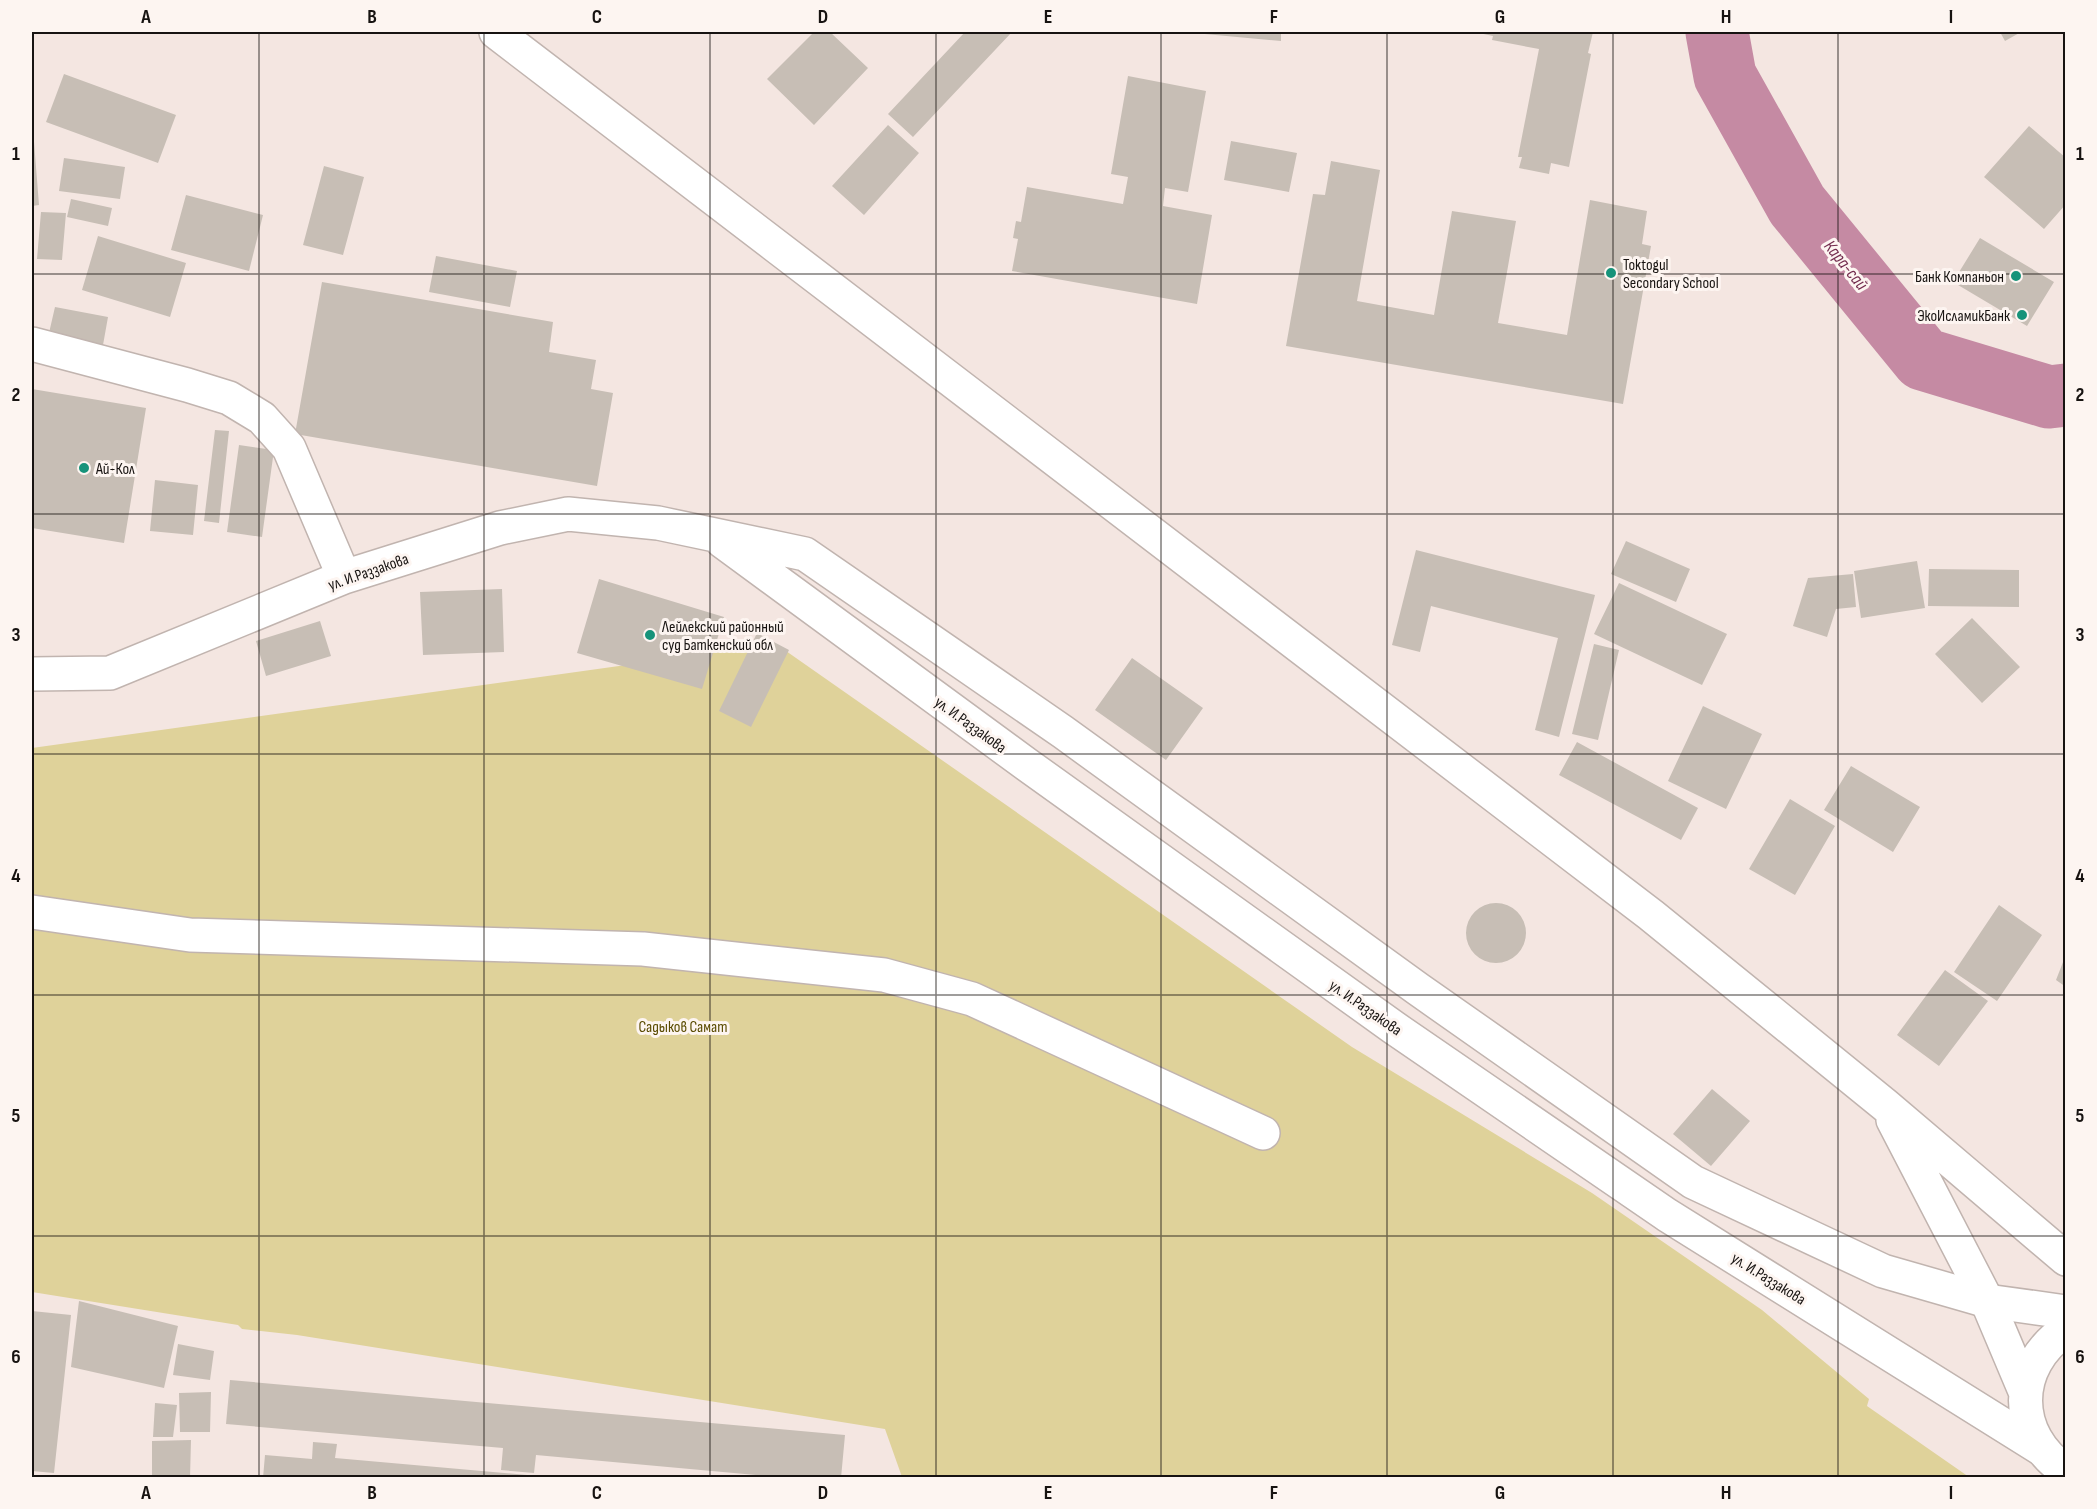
<svg xmlns="http://www.w3.org/2000/svg" width="2097" height="1509" viewBox="0 0 2097 1509" font-family="'Sofia Sans Condensed',sans-serif">
<rect width="100%" height="100%" fill="#f4e6e1"/>
<path fill="#dfd29a" d="M776,644L1352,1047L1592,1193L1762,1310L1869,1399L1867,1406L1969,1477H902L885,1429L297,1335L242,1329L238,1325L32,1292V748Z"/>
<g fill="none" stroke-linecap="round" stroke-linejoin="round">
<path stroke="#c58aa3" stroke-width="63" d="M1717,32L1725,76L1797,205L1923,359L2049,397L2066,395"/>
</g>
<path fill="#c7beb5" d="M814,32H830L868,68L814,125L767,79Z
M965,32H1012L913,137L888,114Z
M1194,32H1281V41L1194,33Z
M1474,32H1593L1588,53L1591,54L1569,167L1551,163L1549,174L1519,168L1522,157H1518L1539,49L1492,40L1493,36Z
M2000,32H2021L2005,41Z
M64,74L176,115L158,163L46,122Z
M1128,76L1206,91L1188,192L1165,188L1163,206L1212,215L1197,304L1012,271L1018,239L1013,238L1016,221L1021,222L1027,187L1123,204L1128,177L1111,174Z
M888,125L919,153L864,215L832,186Z
M2029,126L2066,158V204L2044,229L1984,177Z
M32,129H33L39,205L32,206Z
M1231,141L1297,153L1289,192L1224,180Z
M64,158L125,167L120,199L59,191Z
M1331,161L1380,170L1357,301L1434,315L1452,211L1516,221L1498,323L1567,335L1590,200L1647,211L1642,244L1651,246L1623,404L1286,346L1313,194L1325,195Z
M324,166L364,177L343,255L303,245Z
M186,195L263,215L249,271L171,250Z
M71,199L112,208L108,226L67,217Z
M41,212L66,213L62,260L37,259Z
M98,236L186,263L170,317L82,290Z
M1980,238L2054,282L2027,326L1953,282Z
M436,256L517,271L510,307L429,292Z
M322,282L553,322L549,352L596,360L591,389L613,393L597,486L295,434Z
M55,307L108,317L103,345L49,333Z
M32,389L146,408L124,543L32,528Z
M215,430L229,431L219,523L204,521Z
M239,445L274,450L262,537L227,532Z
M155,480L198,485L193,535L150,531Z
M1626,541L1690,569L1676,602L1611,574Z
M1416,550L1595,595L1559,737L1535,730L1558,638L1431,606L1420,652L1392,645Z
M1917,561L1925,608L1861,618L1854,571Z
M1929,569L2019,570V607L1928,606Z
M1853,574L1856,607L1836,609L1827,637L1793,626L1808,578Z
M599,579L724,617L702,689L577,653Z
M1619,583L1727,634L1702,685L1594,634Z
M502,589L504,652L423,655L420,592Z
M1972,618L2020,667L1982,703L1935,654Z
M320,621L331,656L266,676L256,641Z
M757,633L789,650L751,727L719,711Z
M1594,644L1619,650L1598,740L1572,734Z
M1132,658L1203,708L1166,760L1095,710Z
M1703,706L1762,734L1726,809L1668,781Z
M1577,742L1698,808L1681,840L1559,775Z
M1851,766L1920,807L1893,852L1824,810Z
M1790,799L1835,826L1795,895L1749,869Z
M1466 933a30 30 0 1 1 60 0a30 30 0 1 1-60 0Z
M1999,905L2042,935L1997,1001L1954,972Z
M2065,957H2066V987L2056,980Z
M1945,970L1988,1001L1939,1066L1897,1035Z
M1712,1089L1750,1121L1711,1166L1673,1134Z
M79,1301L178,1326L164,1388L71,1367Z
M32,1311L71,1315L54,1473L32,1471Z
M178,1344L214,1351L210,1380L173,1375Z
M230,1380L845,1435L841,1478H789L536,1455L534,1473L501,1470L503,1448L226,1424Z
M211,1392L210,1432H180L179,1393Z
M155,1403L177,1405L173,1437H153Z
M191,1440L190,1478H152V1441Z
M313,1442L337,1444L335,1458L538,1476L537,1478H263L265,1455L312,1459Z"/>
<g fill="none" stroke-linecap="round" stroke-linejoin="round">
<defs>
<path id="minor" d="M32,344L187,385L229,398L262,418L289,448L344,577
M722,541L1026,764L1393,1027L1667,1215L2040,1448
M32,674L110,673L344,577L500,528L568,514L658,523L805,554L1063,732L1418,989L1693,1182L1883,1271L1987,1301L2066,1312
M32,912L190,935L643,949L884,975L972,999L1263,1133"/>
<path id="major" d="M496,32L1651,915L1885,1105L2066,1259
M1893,1120L1987,1301L2025,1391
M2066,1330C2012,1366 2012,1435 2066,1471"/>
</defs>
<use href="#minor" stroke="#c1b4af" stroke-width="36"/>
<use href="#major" stroke="#c1b4af" stroke-width="36"/>
<use href="#minor" stroke="#fff" stroke-width="33"/>
<use href="#major" stroke="#fff" stroke-width="33"/>
</g>
<path fill="none" stroke="#171311" stroke-width="1.5" stroke-opacity="0.55" d="M259,32V1478M484,32V1478M710,32V1478M936,32V1478M1161,32V1478M1387,32V1478M1613,32V1478M1838,32V1478M32,274H2066M32,514H2066M32,754H2066M32,995H2066M32,1236H2066"/>
<g fill="#16937a" stroke="#fdf5f1" stroke-width="2">
<circle cx="1611" cy="273" r="6"/>
<circle cx="2016" cy="276" r="6"/>
<circle cx="2022" cy="315" r="6"/>
<circle cx="84" cy="468" r="6"/>
<circle cx="650" cy="635" r="6"/>
</g>
<g text-anchor="middle" stroke-width="6" stroke-linejoin="round" paint-order="stroke">
<g font-size="16" fill="#171311" stroke="#fdf5f1" text-anchor="start">
<text x="1623" y="270">Toktogul<tspan x="1623" dy="18">Secondary School</tspan></text>
<text x="2004" y="282" text-anchor="end">Банк Компаньон</text>
<text x="2010" y="321" text-anchor="end">ЭкоИсламикБанк</text>
<text x="96" y="474">Ай-Кол</text>
<text x="662" y="632">Лейлекский районный<tspan x="662" dy="18">суд Баткенский обл</tspan></text>
</g>
<g font-size="16" fill="#171311" stroke="#fdf5f1">
<text transform="translate(368 571) rotate(-19)" y="6">ул. И.Раззакова</text>
<text transform="translate(971 724) rotate(36)" y="6">ул. И.Раззакова</text>
<text transform="translate(1366 1007) rotate(35)" y="6">ул. И.Раззакова</text>
<text transform="translate(1769 1278) rotate(32)" y="6">ул. И.Раззакова</text>
</g>
<g font-size="16" fill="#5a4b00" stroke="#fdf5f1">
<text x="683" y="1032">Садыков Самат</text>
</g>
<g font-size="18" font-style="italic" fill="#742d4f" stroke="#fdf5f1">
<text transform="translate(1846 265) rotate(51)" y="6">Кара-сай</text>
</g>
</g>
<rect width="2097" height="1509" fill="none" stroke="#fdf5f1" stroke-width="66"/>
<rect x="33" y="33" width="2031" height="1443" fill="none" stroke="#171311" stroke-width="2"/>
<g font-size="20" text-anchor="middle" font-weight="bold" fill="#171311">
<text x="146" y="23">A</text>
<text x="372" y="23">B</text>
<text x="597" y="23">C</text>
<text x="823" y="23">D</text>
<text x="1048" y="23">E</text>
<text x="1274" y="23">F</text>
<text x="1500" y="23">G</text>
<text x="1726" y="23">H</text>
<text x="1951" y="23">I</text>
<text x="16" y="160">1</text>
<text x="2080" y="160">1</text>
<text x="16" y="401">2</text>
<text x="2080" y="401">2</text>
<text x="16" y="641">3</text>
<text x="2080" y="641">3</text>
<text x="16" y="882">4</text>
<text x="2080" y="882">4</text>
<text x="16" y="1122">5</text>
<text x="2080" y="1122">5</text>
<text x="16" y="1363">6</text>
<text x="2080" y="1363">6</text>
<text x="146" y="1499">A</text>
<text x="372" y="1499">B</text>
<text x="597" y="1499">C</text>
<text x="823" y="1499">D</text>
<text x="1048" y="1499">E</text>
<text x="1274" y="1499">F</text>
<text x="1500" y="1499">G</text>
<text x="1726" y="1499">H</text>
<text x="1951" y="1499">I</text>
</g>
</svg>
